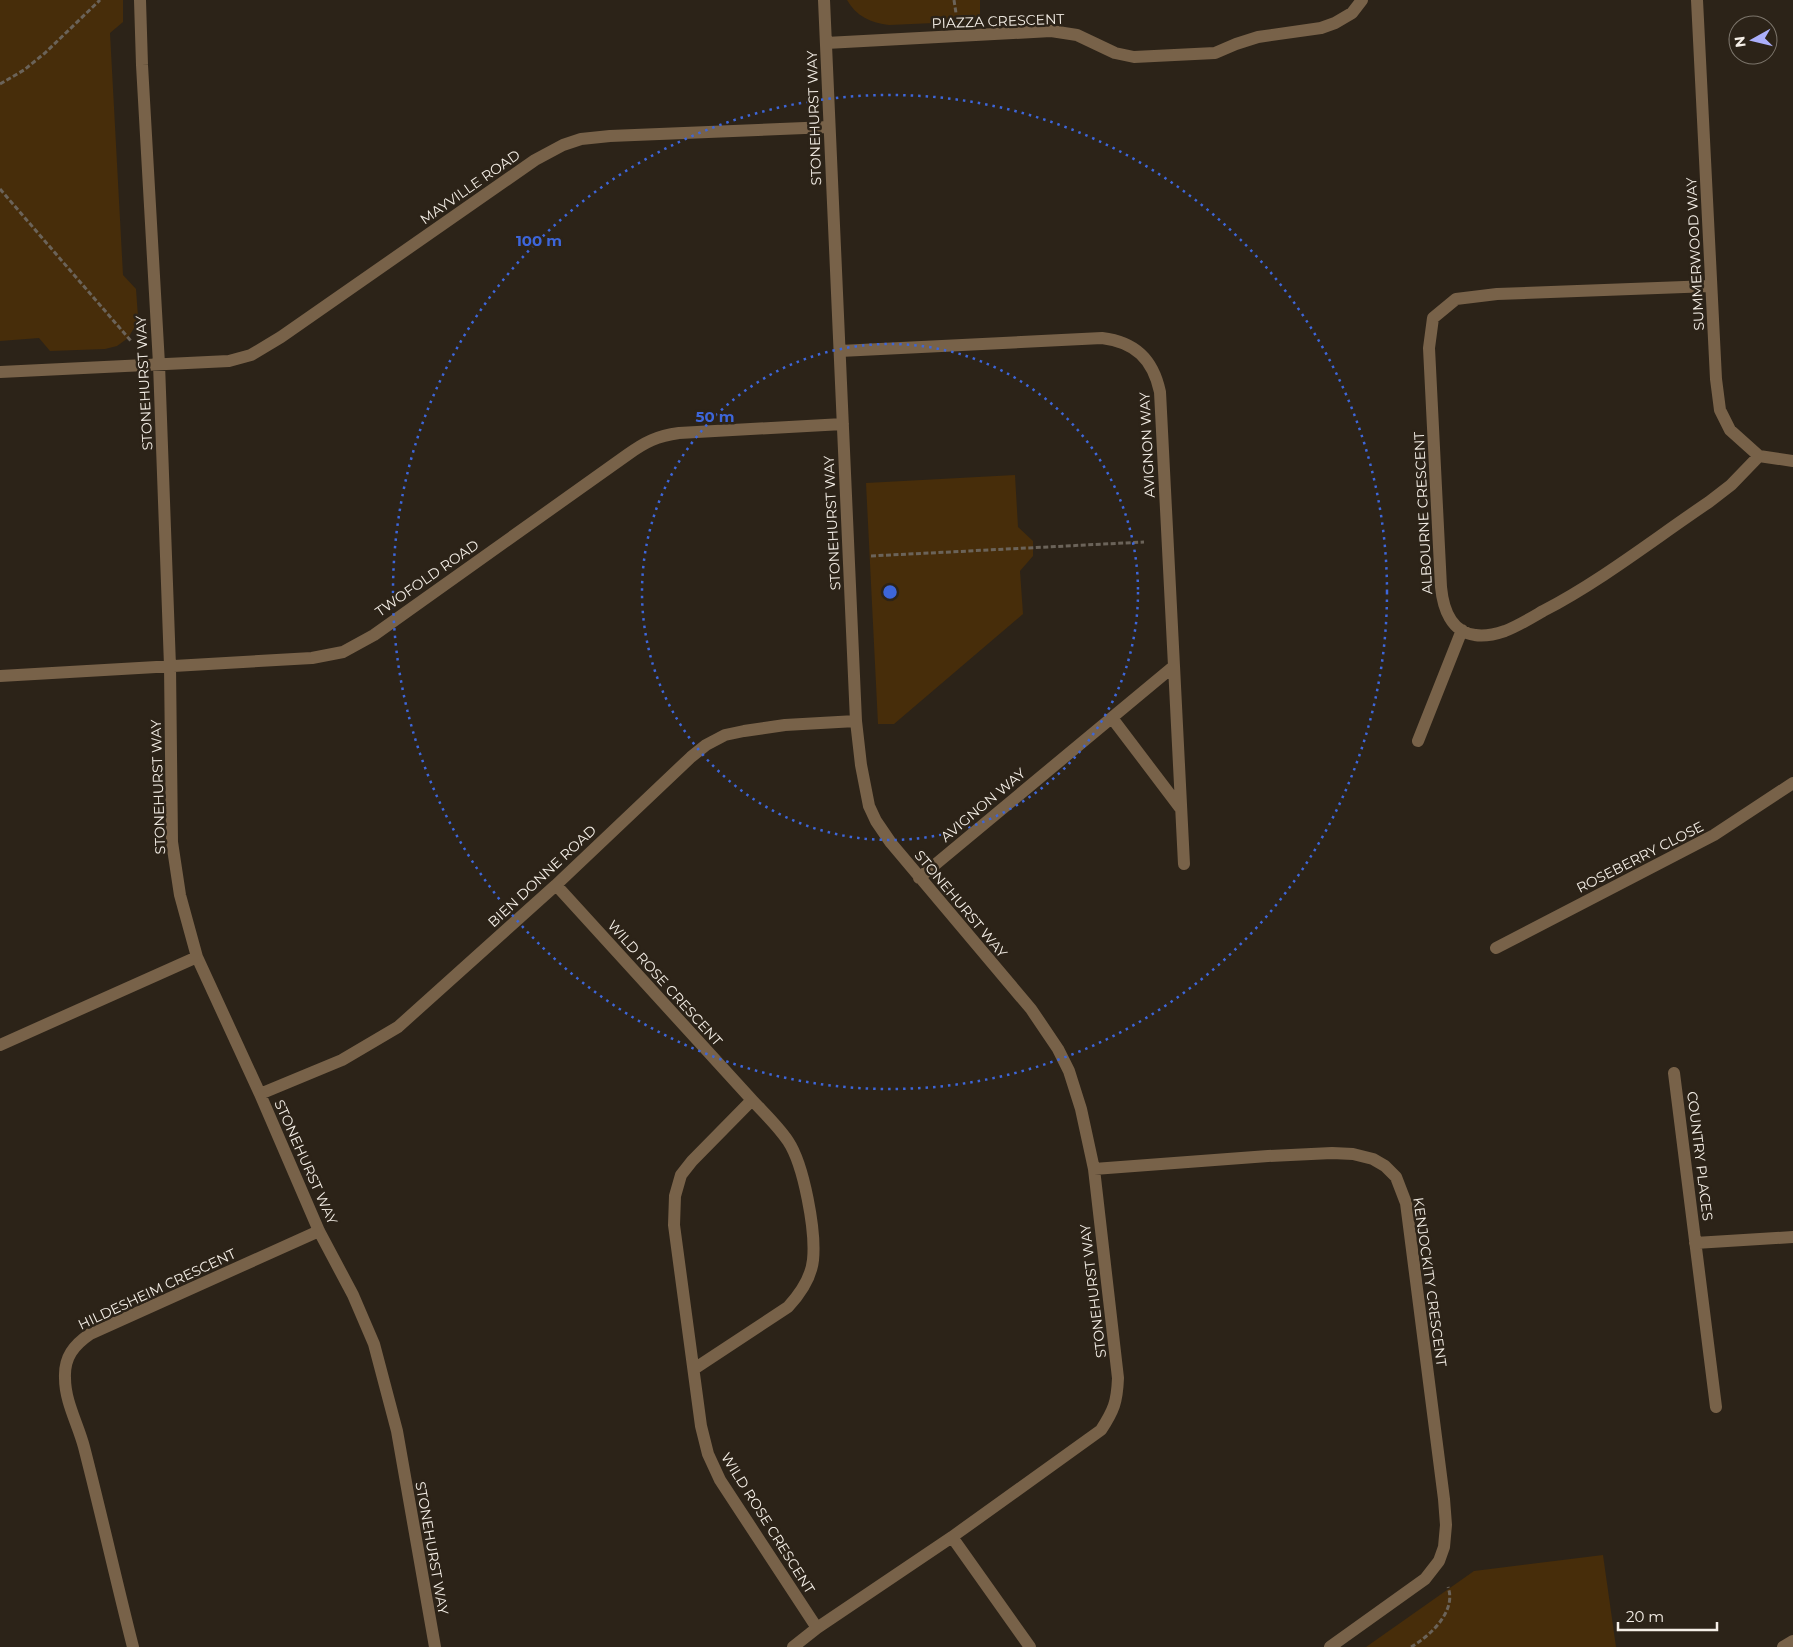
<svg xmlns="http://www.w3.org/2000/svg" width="1793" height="1647" viewBox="0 0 1793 1647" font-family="Montserrat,sans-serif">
<rect width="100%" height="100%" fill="#2c2318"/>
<path fill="#472d0a" d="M0,0H123V22L110,33L123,275L136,289L138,317L134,328L128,338L117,346L105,349L50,351L39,338L0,341Z
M847,0H980V21L889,25C871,23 856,16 847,0Z
M1015,475L1018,527L1033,541V556L1020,571L1023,614L894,724H878L866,483Z
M1603,1555L1616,1647H1366L1474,1571Z"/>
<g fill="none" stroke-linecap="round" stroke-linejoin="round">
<path stroke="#6b6359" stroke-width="3" stroke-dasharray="5 2.5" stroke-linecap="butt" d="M954,0L956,13
M0,84L24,70L45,53L100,0
M0,189L131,341
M871,556L1144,542
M1411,1647C1430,1636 1457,1611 1448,1587"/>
<path stroke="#786249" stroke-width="12" d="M140,0L142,65L159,364L170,666L172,842L180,895L197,957L260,1094L319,1231L353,1295L374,1344L397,1431L435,1647
M1697,0L1716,379L1720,410L1730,430L1759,456L1793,461
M826,43L1051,31L1077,35L1115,53L1134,57L1215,53L1236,44L1258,37L1321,28L1335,23L1352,13L1362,0
M1711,286L1497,294L1456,299L1433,318L1429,348L1441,587C1443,608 1451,632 1475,635C1485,637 1496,634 1505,631C1518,626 1531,618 1543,611C1601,581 1654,539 1709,502L1731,485L1759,456
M840,351L1102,338C1135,342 1153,359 1160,392L1174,666L919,878
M0,372L229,361L251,355L281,337L535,160L563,145L581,139L610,136L829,127
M1174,666L1184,864
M0,676L312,658L343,652L374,635L627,455C645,442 657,436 679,433L843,424
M1112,718L1181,809
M1418,741L1462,630
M556,885L752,1100L692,1161L681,1175L675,1196L674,1225L701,1426L708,1454L720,1480L817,1628
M1496,948L1714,835L1793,783
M0,1045L197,957
M1674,1073L1716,1407
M260,1094L342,1060L398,1027L556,885L691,757L706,745L725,735L744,731L785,725L856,721
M1094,1169L1268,1156L1332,1153L1353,1154L1373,1159L1385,1166L1396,1177L1406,1203L1444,1499L1446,1525L1444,1547L1439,1561L1425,1579L1330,1647
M1695,1243L1793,1237
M694,1369L788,1307C800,1294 811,1279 813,1260C816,1231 804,1165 788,1141C778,1126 764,1113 752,1100
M952,1537L1030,1647
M133,1647C116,1580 101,1513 84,1447C78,1424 65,1402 65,1378C64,1357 74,1345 90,1334L319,1231
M793,1647L817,1628L952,1537L1101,1430C1114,1410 1117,1402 1118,1378L1094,1169L1081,1109L1069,1071L1058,1049L1031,1009L891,843L876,821L869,806L861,765L856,721L824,0
M1783,1647L1793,1641"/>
</g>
<g fill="none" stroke="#3d66da" stroke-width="2.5" stroke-dasharray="2.5 5">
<circle cx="890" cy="592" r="248"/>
<circle cx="890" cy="592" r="497"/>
</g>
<g text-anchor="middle" stroke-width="5" stroke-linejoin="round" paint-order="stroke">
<g font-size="14" fill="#f5efe7" stroke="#2c2318">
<text transform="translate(998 21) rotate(-2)" y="5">PIAZZA CRESCENT</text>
<text transform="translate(814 118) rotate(-92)" y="5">STONEHURST WAY</text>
<text transform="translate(470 187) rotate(-35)" y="5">MAYVILLE ROAD</text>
<text transform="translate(1695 254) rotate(-93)" y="5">SUMMERWOOD WAY</text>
<text transform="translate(144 383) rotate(-93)" y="5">STONEHURST WAY</text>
<text transform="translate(1147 445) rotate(-93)" y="5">AVIGNON WAY</text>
<text transform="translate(1423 513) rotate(-93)" y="5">ALBOURNE CRESCENT</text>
<text transform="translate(832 523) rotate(-93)" y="5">STONEHURST WAY</text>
<text transform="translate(427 578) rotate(-35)" y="5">TWOFOLD ROAD</text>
<text transform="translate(158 787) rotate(-92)" y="5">STONEHURST WAY</text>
<text transform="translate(983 805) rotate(-40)" y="5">AVIGNON WAY</text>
<text transform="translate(1640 857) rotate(-27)" y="5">ROSEBERRY CLOSE</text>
<text transform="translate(542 876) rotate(-43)" y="5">BIEN DONNE ROAD</text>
<text transform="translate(961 904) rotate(50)" y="5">STONEHURST WAY</text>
<text transform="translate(665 983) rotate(48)" y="5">WILD ROSE CRESCENT</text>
<text transform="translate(1700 1156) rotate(83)" y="5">COUNTRY PLACES</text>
<text transform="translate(306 1162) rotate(66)" y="5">STONEHURST WAY</text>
<text transform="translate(1430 1282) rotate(82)" y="5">KENJOCKITY CRESCENT</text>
<text transform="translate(157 1289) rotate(-25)" y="5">HILDESHEIM CRESCENT</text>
<text transform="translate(1093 1291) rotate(-97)" y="5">STONEHURST WAY</text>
<text transform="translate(768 1523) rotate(58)" y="5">WILD ROSE CRESCENT</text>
<text transform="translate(432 1548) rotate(80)" y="5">STONEHURST WAY</text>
</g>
</g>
<circle cx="890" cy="592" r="8" fill="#3d66da" stroke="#2c2318" stroke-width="2.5"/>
<g font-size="15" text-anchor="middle" font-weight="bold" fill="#3d66da" stroke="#2c2318" stroke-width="5" stroke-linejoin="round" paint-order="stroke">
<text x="539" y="246">100 m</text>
<text x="715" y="422">50 m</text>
</g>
<g transform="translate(1753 40) rotate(262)"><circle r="24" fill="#2c2318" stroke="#7c756b"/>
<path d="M0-4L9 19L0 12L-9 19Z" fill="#abaffb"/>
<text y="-8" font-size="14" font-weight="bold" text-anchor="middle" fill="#f5efe7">N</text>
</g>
<path d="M1618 1622v8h99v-8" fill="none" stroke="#f5efe7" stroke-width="2.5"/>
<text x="1626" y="1622" font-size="15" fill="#f5efe7" stroke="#2c2318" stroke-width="4" paint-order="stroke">20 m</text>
</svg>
